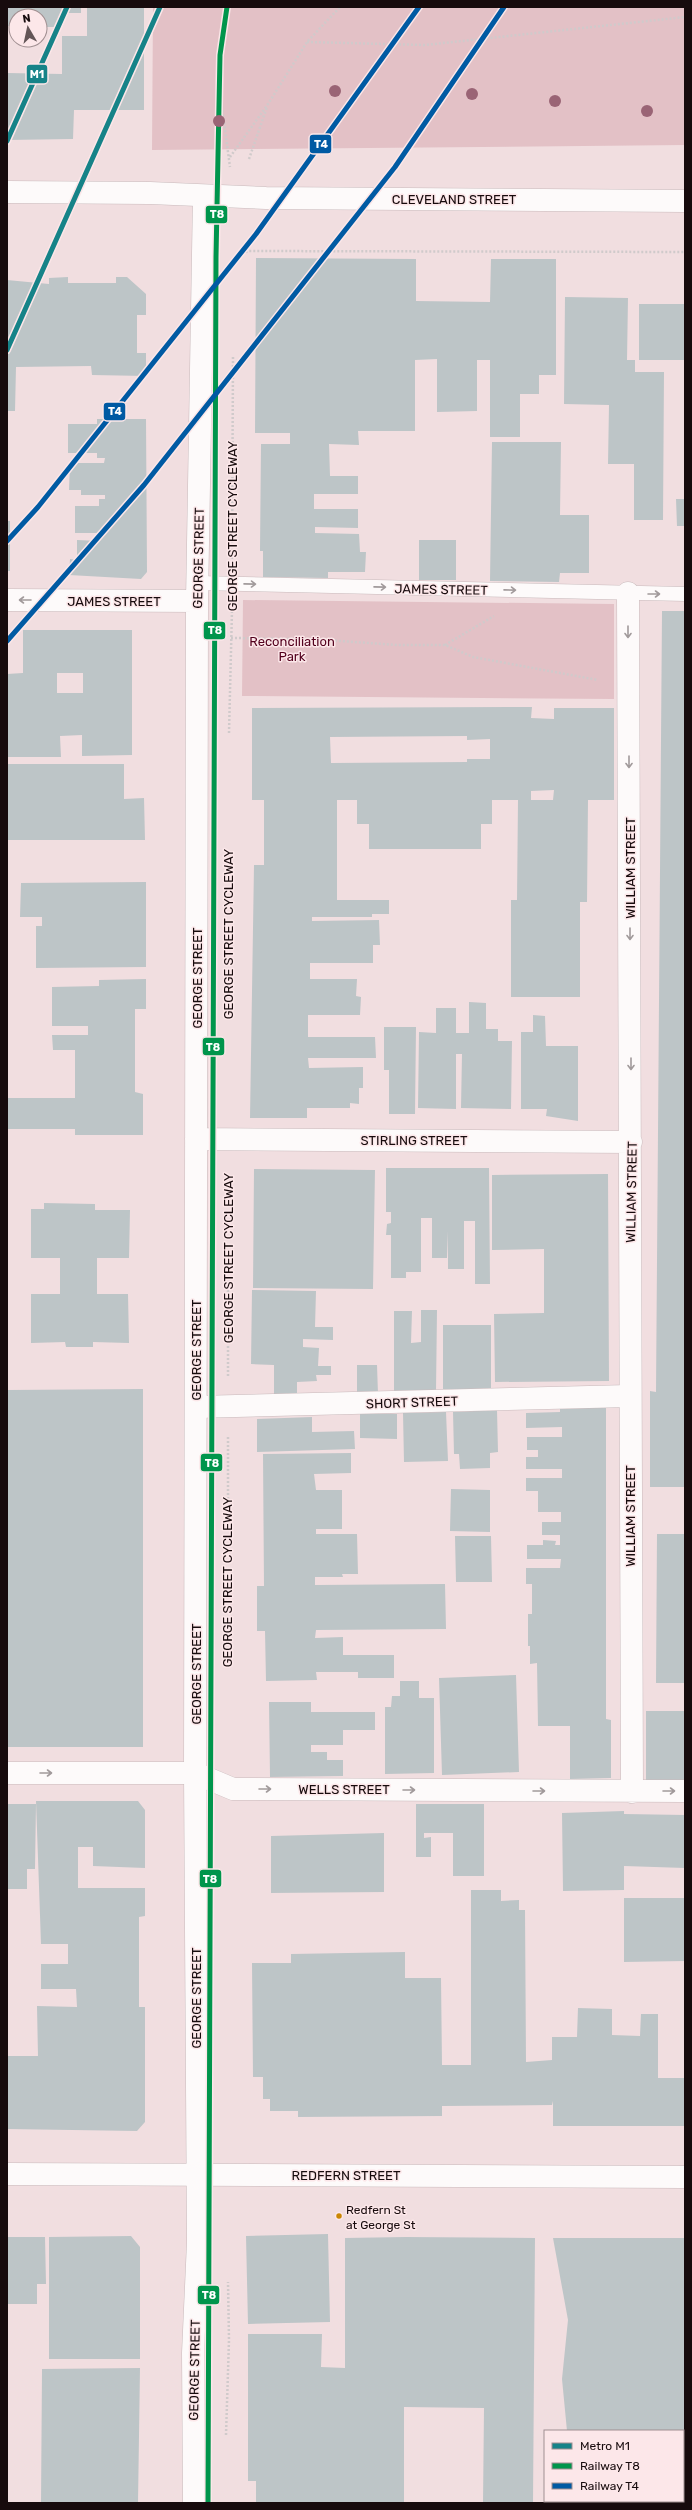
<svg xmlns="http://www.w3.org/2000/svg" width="692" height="2510" viewBox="0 0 692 2510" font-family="Rubik,sans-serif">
<rect width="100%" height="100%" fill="#f1dee0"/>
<path fill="#e3c1c6" d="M153,7H685V145L152,150Z
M243,600L614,604V699L242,696Z"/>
<path fill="#bdc5c7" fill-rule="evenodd" d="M7,7H81V13H60V27H40V16H16V26H7Z
M87,7H144V110H74L73,139L7,140V73L62,74V36H87Z
M256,258L416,259V301L490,302L491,259H556V375H539V394H520V437H490V360H477V411L437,412V359L415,360V431H358L359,445L329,444L330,476H358V494H314V509H358V528L315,527V533L359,534L360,552H366L365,572H328V578L263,577V551H260L261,444H290V433H255Z
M68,277V283H116V277H127L146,294V315H137V353H146V376L92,375L91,366L16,367L15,411H7V280L49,284V278Z
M565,297L628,298L627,360H635V372H664L663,520H634V464H608L609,405L564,404Z
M639,304H685V360H639Z
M97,419H146L147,572L141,579L69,575L70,559L77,560V540L99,541V533H75V506H99V499H105V495H81V490H69L70,463H104L105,458H97V453H68V424H97Z
M492,442H561L560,515H589V573H560L559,582L490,581Z
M676,499H685V526H677Z
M7,521H10V571H7Z
M419,540H456V580H419Z
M662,611H685V1487H650V1391L656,1392Z
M23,630H132V755L82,756V735L60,736L61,757H7V674L23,673ZM57,673H83V693H57Z
M532,707L531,718L554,719V708H614V800H588L587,902H580V997H511V900H517L518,800H492V824H481V849H369V824H357V800H337V900H389V914H372V917H312V921L379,920L380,945H373V963H310V979H357L356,996L361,997L360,1015H308V1037H375L376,1058H308L309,1068L363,1067V1088H359V1104L350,1103V1108H307V1118H250L254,865H264V800H252V708ZM467,736V740L490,739V759H467V762L331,763L330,737ZM554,790L553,800H531V791Z
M7,764H124V799L144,798L145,840H7Z
M146,882V967L36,968V926H42V917H20L21,883Z
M146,979V1009H135V1092L143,1094V1135H75V1129H7V1098H75V1050H53L52,1035H88V1026H52V987L99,986V980Z
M469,1002L486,1003V1029H498V1041H512L511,1109L461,1108L462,1054H456V1109L418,1108L419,1032L436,1033V1008H456V1033H469Z
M533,1015L545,1016L546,1046H578V1121L546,1116L547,1109H521V1032H533Z
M384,1027H416L415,1114H389V1070H384Z
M386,1168H489L490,1284H475V1221H464V1269H448V1231L447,1258H432V1218H421V1272H406V1278H391V1235H386L387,1224L391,1223V1212H386Z
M254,1169L375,1170L373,1289L253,1288Z
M608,1174L609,1381L495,1382L494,1314L544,1313V1249L492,1250V1175Z
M44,1203L95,1204V1210H130L129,1258H97V1294H128L129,1343L93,1342V1347H66L65,1342L31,1343V1294H60V1258H31V1209H44Z
M252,1290L316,1291L315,1327H333V1340L303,1339V1347L319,1348L318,1366H331V1375H316L317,1381L297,1382V1395H274V1365L251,1364Z
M421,1310H437L436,1391H394V1311H412L411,1343L421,1342Z
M443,1325H491V1389H443Z
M357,1365H377L378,1394H357Z
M143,1389V1747H7V1390Z
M606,1406V1719L611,1720V1778L570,1779V1726H538L537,1663L530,1664V1646H528V1614H532V1584H526V1568H560L561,1559H527V1545H543V1540L556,1541L555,1545H560V1535H542V1522H561V1512H538V1491H526V1478H562V1469H526V1457H538V1450H527V1437H562V1427L526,1428V1413L560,1412V1407Z
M497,1410L498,1452L490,1453V1468L460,1469L459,1454H454L453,1412Z
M446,1412L448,1461L404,1462L403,1413Z
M360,1413L397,1414V1439L360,1438Z
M312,1417V1432L354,1431L355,1449L257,1452V1419Z
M351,1453V1473L314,1474L316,1490H342V1529H316V1534H357L358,1574H342L343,1577H315V1585L445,1584L446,1629L316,1630L315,1638L343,1637V1655H394V1678H358V1672H316L317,1680L266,1681L265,1631H257V1586H264L263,1454Z
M451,1489L490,1490V1532L450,1531Z
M657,1534H685V1683H656Z
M455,1536H491L492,1582H456Z
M516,1675L519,1772L442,1775L439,1678Z
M400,1681H419V1698H434V1773L385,1774V1707H391L392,1696H400Z
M269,1702H311V1712H375V1730H343V1745H311V1752H327V1760H343V1776L270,1777Z
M646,1711H685V1781H646Z
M36,1801H138L145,1810V1868L93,1866V1847H78V1888H145V1916L139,1917V2007H145V2122L137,2131L7,2129V2056H38L37,2006L77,2007L76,1989H41V1964H68V1944H41Z
M7,1804H36L35,1869H27V1889H7Z
M416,1804H484V1876H453V1833H424V1838L431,1837V1857H416Z
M624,1811V1814L685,1815V1868L624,1866V1890L563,1891L562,1813Z
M384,1833V1892L271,1893V1836Z
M471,1890H501V1901L519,1900V1910H525L526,2062L552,2060V2037H577L578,2008L612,2009V2035L640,2036L641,2014H658V2078H685V2126H553V2101L552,2105L442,2106V2116L298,2117V2111H270V2099H263V2077H253L252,1963H291V1954L405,1952V1978H441L442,2065H471Z
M624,1898H685V1961L624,1962Z
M328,2234L330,2322L248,2324L246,2236Z
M131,2236L140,2247V2359H49V2237Z
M7,2237H45L46,2284H37V2304H7Z
M406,2237L535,2238L533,2503H483L484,2408L404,2407V2503H256V2481H248V2334H322L321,2367L345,2368V2238Z
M553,2238H685V2503H548V2501H683V2431H567L562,2379L568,2320Z
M140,2368L138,2503H41L42,2369Z"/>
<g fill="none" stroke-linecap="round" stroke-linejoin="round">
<defs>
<path id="lane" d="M197,583L685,594"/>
<path id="street" d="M628,593C631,993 629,1392 632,1792
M7,600L197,601
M196,1139L631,1142
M196,1407L629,1396
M7,1773H195L233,1789L685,1791
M194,2503L193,2353L198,2242L195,1773L197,601L204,196"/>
<path id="secondary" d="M7,2174L685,2177"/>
<path id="primary" d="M7,192L150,193L266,198L685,201"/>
</defs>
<use href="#lane" stroke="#c9babc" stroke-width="15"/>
<use href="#street" stroke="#c9babc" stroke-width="23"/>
<use href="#secondary" stroke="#c9babc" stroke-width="23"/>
<use href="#primary" stroke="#c9babc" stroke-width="23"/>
<path stroke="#d0cacb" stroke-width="2.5" stroke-dasharray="2 2" stroke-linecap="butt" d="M226,7L219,85L230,167
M307,42L425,45L685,17
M230,157L268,104L307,42L340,7
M249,159L267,107
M242,254L248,251L685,252
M232,559L233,356
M231,638L312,639L397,645H445L473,657L598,680
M445,645L494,616
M229,733L232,610
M228,1282V1377
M228,1519V1436
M226,2435L229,2340L228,2282"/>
<use href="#lane" stroke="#fdfafa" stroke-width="14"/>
<use href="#street" stroke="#fdfafa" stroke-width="22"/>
<use href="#secondary" stroke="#fdfafa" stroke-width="22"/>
<use href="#primary" stroke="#fdfafa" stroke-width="22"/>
<defs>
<path id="rail-1" d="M208,2503L216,257L220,55L227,7"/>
<path id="rail-2" d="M7,541L38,507L256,234L419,7
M7,641L144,485L395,167L504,7"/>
</defs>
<use href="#rail-1" stroke="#fce7e9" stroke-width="8"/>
<use href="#rail-2" stroke="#fce7e9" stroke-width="8"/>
<use href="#rail-1" stroke="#00954c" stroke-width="5"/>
<use href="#rail-2" stroke="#005aa3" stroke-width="5"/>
<defs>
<path id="metro-1" d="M7,141L67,7
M7,350L160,7"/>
</defs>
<use href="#metro-1" stroke="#fce7e9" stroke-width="8"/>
<use href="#metro-1" stroke="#168388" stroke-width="5"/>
</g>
<g fill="#9a6475">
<circle cx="335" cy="91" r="6"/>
<circle cx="472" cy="94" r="6"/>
<circle cx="555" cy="101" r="6"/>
<circle cx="647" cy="111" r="6"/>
<circle cx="219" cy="121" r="6"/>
</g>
<defs><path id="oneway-shaft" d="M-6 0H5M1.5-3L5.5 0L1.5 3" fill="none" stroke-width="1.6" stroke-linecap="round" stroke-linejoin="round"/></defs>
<g stroke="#a19a9b">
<use href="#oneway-shaft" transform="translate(250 584) rotate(1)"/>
<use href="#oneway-shaft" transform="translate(380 587) rotate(1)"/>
<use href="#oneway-shaft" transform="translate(510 590) rotate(1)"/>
<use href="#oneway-shaft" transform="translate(654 594)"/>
<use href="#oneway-shaft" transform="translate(25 600) rotate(-180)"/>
<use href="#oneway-shaft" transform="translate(628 632) rotate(90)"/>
<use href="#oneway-shaft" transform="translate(629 762) rotate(90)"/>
<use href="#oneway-shaft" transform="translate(630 934) rotate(90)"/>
<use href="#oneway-shaft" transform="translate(631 1064) rotate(90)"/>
<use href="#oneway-shaft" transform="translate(46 1773)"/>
<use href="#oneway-shaft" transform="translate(265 1789)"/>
<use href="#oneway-shaft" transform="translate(409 1790)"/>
<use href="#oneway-shaft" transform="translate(539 1791)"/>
<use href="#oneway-shaft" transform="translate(669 1791)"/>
</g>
<circle fill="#ca8703" stroke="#fce7e9" stroke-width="1.5" cx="339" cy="2216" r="3.5"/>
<g text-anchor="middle" stroke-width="3" stroke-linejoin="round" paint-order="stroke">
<g font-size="12" fill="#170b0d" stroke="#fce7e9" text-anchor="start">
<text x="346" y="2214">Redfern St<tspan x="346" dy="15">at George St</tspan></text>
</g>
<g font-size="13" fill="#170b0d" stroke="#fce7e9">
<text x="454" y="204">CLEVELAND STREET</text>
<text transform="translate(232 526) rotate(-90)" y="5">GEORGE STREET CYCLEWAY</text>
<text transform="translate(198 558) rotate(-89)" y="5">GEORGE STREET</text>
<text transform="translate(441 589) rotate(1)" y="5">JAMES STREET</text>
<text x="114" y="606">JAMES STREET</text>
<text transform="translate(630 868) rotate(-90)" y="5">WILLIAM STREET</text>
<text transform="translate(228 934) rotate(-90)" y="5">GEORGE STREET CYCLEWAY</text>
<text transform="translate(197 978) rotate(-90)" y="5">GEORGE STREET</text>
<text x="414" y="1145">STIRLING STREET</text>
<text transform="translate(631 1192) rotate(-89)" y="5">WILLIAM STREET</text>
<text transform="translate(228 1258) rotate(-90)" y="5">GEORGE STREET CYCLEWAY</text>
<text transform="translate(196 1350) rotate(-90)" y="5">GEORGE STREET</text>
<text transform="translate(412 1402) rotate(-2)" y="5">SHORT STREET</text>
<text transform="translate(630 1516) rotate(-90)" y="5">WILLIAM STREET</text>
<text transform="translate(227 1582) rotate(-90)" y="5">GEORGE STREET CYCLEWAY</text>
<text transform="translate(196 1674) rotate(-90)" y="5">GEORGE STREET</text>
<text x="344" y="1794">WELLS STREET</text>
<text transform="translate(196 1998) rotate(-90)" y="5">GEORGE STREET</text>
<text x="346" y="2180">REDFERN STREET</text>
<text transform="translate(194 2370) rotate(-89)" y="5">GEORGE STREET</text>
</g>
<g font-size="13" fill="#52011d" stroke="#fce7e9">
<text x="292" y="646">Reconciliation<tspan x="292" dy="15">Park</tspan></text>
</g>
</g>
<g stroke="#fce7e9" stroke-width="1.5">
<rect x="26" y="64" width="22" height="20" rx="4" fill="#168388"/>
<rect x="309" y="134" width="23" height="20" rx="4" fill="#005aa3"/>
<rect x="205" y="205" width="23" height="19" rx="4" fill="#00954c"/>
<rect x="103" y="402" width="23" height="19" rx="4" fill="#005aa3"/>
<rect x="203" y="621" width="23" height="19" rx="4" fill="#00954c"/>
<rect x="202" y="1037" width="23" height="19" rx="4" fill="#00954c"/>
<rect x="200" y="1453" width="23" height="19" rx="4" fill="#00954c"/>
<rect x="199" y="1869" width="23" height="19" rx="4" fill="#00954c"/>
<rect x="197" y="2285" width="23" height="20" rx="4" fill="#00954c"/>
</g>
<g font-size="11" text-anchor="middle" font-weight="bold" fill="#fff">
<text x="37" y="78">M1</text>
<text x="321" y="148">T4</text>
<text x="217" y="218">T8</text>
<text x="115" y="415">T4</text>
<text x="215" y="634">T8</text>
<text x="213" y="1051">T8</text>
<text x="212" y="1467">T8</text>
<text x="210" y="1883">T8</text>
<text x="209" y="2299">T8</text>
</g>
<rect width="692" height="2510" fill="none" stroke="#170b0d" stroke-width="16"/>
<rect x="544" y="2430" width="140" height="72" fill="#fce7e9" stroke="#a08f91"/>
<rect x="552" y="2443" width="20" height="6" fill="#168388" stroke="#a08f91"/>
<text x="580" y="2450" font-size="12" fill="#170b0d">Metro M1</text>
<rect x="552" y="2463" width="20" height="6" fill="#00954c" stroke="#a08f91"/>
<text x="580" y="2470" font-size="12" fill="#170b0d">Railway T8</text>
<rect x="552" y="2483" width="20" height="6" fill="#005aa3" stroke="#a08f91"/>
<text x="580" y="2490" font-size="12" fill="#170b0d">Railway T4</text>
<g transform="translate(28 28) rotate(351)"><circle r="19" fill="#fce7e9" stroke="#a08f91"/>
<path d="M0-3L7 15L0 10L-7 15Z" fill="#635557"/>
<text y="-6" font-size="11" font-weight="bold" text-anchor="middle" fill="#170b0d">N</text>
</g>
</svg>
